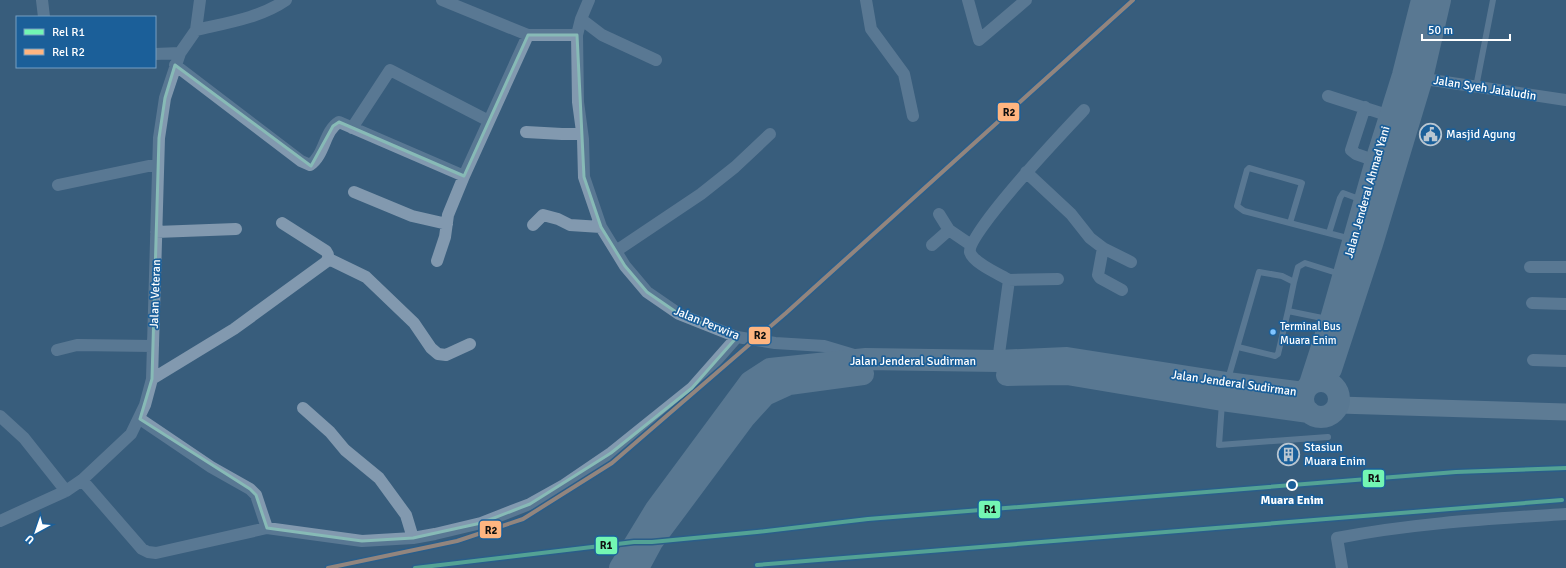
<svg xmlns="http://www.w3.org/2000/svg" width="1566" height="568" viewBox="0 0 1566 568" font-family="Signika,sans-serif">
<rect width="100%" height="100%" fill="#385d7c"/>
<g fill="none" stroke-linecap="round" stroke-linejoin="round">
<path stroke="#8299af" stroke-width="6" d="M1476,87L1493,0
M1290,223L1302,183L1249,168L1247,170L1237,206L1244,211L1351,239
M1329,233L1340,198L1343,193L1362,200
M1294,282L1298,267L1305,263L1340,274
M1238,347L1275,356L1278,354L1288,311
M1228,379L1259,272L1282,276L1294,282L1288,311L1327,319
M1222,403L1219,445L1328,437"/>
<path stroke="#8299af" stroke-width="12" d="M42,0L44,17
M442,0L528,35H577
M589,0L581,19L577,35L578,102L583,139L584,177L601,227L625,266L647,292L679,314L737,337L775,343L824,346L854,355
M866,0L871,29L904,74L913,116
M968,0L979,40L1026,0
M581,19L602,35L656,60
M196,30C226,23 260,18 286,0
M155,54L180,53
M175,65L301,161L310,165C325,155 324,131 339,122L464,176
M1418,78L1566,100
M1328,96L1390,116
M1365,107L1351,150L1356,154L1376,161
M352,128L390,70L489,121
M526,132L562,134H582
M1026,172L1071,214L1090,238L1103,248L1131,262
M58,185L158,164
M354,192L412,216L447,224
M939,214L949,230L971,245
M533,225L543,215L558,219L570,225L601,227
M156,232L236,229
M932,245L949,230
M1103,248L1098,275L1100,278L1122,290
M616,251L701,194L735,167L770,134
M329,259L366,277L414,323L431,348L438,354L446,355L470,344
M437,261L445,237L448,215L464,176L528,35
M1530,267H1566
M1009,280L1058,279
M1532,303L1566,304
M57,350L77,345L153,346
M1533,360L1566,361
M998,361L1009,280C999,274 973,263 970,252C966,234 1067,128 1084,110
M152,379L234,329L326,262C329,257 329,255 326,251L282,223
M303,408L330,432L345,450L379,478L406,515L413,538
M0,416L24,438L66,491
M140,419L211,467L250,489L256,495L267,528
M82,480L142,549L148,552L156,553L267,528L362,541L413,538L435,534L481,523L530,504L564,485L611,453L692,388L737,337
M0,521L66,491L82,480L131,434L145,405L152,379L159,138L165,98L180,53L196,30L200,0
M1342,568L1337,538C1413,523 1489,519 1566,514"/>
<path stroke="#899fb2" stroke-width="17" d="M1339,405L1566,412"/>
<path stroke="#8099ad" stroke-width="22" d="M1331,369L1372,244L1422,78L1440,0
M1007,375L1067,374L1222,400L1309,412
M1303 399a18 18 0 1 1 36 0a18 18 0 1 1-36 0Z
M1310,384L1331,319L1376,161L1403,75L1422,0
M620,568L656,509L750,382L770,369L866,359L998,361L1067,358L1227,383L1304,393
M638,568L652,542L745,417L765,395L789,384L863,374"/>
<defs>
<path id="rail-1" d="M757,565L1562,500
M415,568L634,542H652L757,532L868,519L1456,472L1566,468"/>
<path id="rail-2" d="M328,568L457,541L523,519L612,463L786,313L1133,0"/>
</defs>
<use href="#rail-1" stroke="#1b5f99" stroke-width="7"/>
<use href="#rail-2" stroke="#1b5f99" stroke-width="7"/>
<use href="#rail-1" stroke="#73f6b3" stroke-width="4"/>
<use href="#rail-2" stroke="#ffb580" stroke-width="4"/>
</g>
<path d="M0 0H1566V568H0ZM528,35H577L584,177L601,227L625,266L647,292L679,314L737,337L692,388L611,453L530,504L481,523L413,538L362,541L267,528L256,495L250,489L140,419L152,379L159,138L165,98L175,65L311,166L333,126L339,122L464,176Z" fill="#385d7c" fill-opacity=".55" fill-rule="evenodd"/>
<path fill="none" stroke="#87bab6" stroke-width="3" stroke-linejoin="round" d="M528,35H577L584,177L601,227L625,266L647,292L679,314L737,337L692,388L611,453L530,504L481,523L413,538L362,541L267,528L256,495L250,489L140,419L152,379L159,138L165,98L175,65L311,166L333,126L339,122L464,176Z"/>
<defs>
<symbol id="civic-ring" viewBox="-11 -11 22 22"><circle r="9.5" fill="#1b5f99" stroke="#b9c6d1" stroke-width="1.5"/><path d="M-.6-6.5H3V-4.5H.6V-3L4-1V1h2V6H-6V1h2V-1L-.6-3ZM-1.2 2.5V6h2.4V2.5Z" fill="#b9c6d1"/></symbol>
<symbol id="building-ring" viewBox="-11 -11 22 22"><circle r="9.5" fill="#1b5f99" stroke="#b9c6d1" stroke-width="1.5"/><path d="M-4-6H4V6H1V3H-1V6H-4ZM-2.5-4.3h1.7v1.8h-1.7ZM.8-4.3h1.7v1.8H.8ZM-2.5-1h1.7V.8h-1.7ZM.8-1h1.7V.8H.8Z" fill="#b9c6d1"/></symbol>
</defs>
<g fill-rule="evenodd">
<use href="#civic-ring" x="1418" y="122" width="25" height="25"/>
<use href="#building-ring" x="1276" y="442" width="25" height="25"/>
</g>
<circle fill="#80c4ff" stroke="#1b5f99" stroke-width="1.5" cx="1273" cy="332" r="3.5"/>
<circle fill="#1b5f99" stroke="#fff" stroke-width="2" cx="1292" cy="485" r="5"/>
<g text-anchor="middle" stroke-width="3.5" stroke-linejoin="round" paint-order="stroke">
<g font-size="11" fill="#fff" stroke="#1b5f99" text-anchor="start">
<text x="1280" y="330">Terminal Bus<tspan x="1280" dy="14">Muara Enim</tspan></text>
</g>
<g font-size="12" fill="#fff" stroke="#1b5f99">
<text transform="translate(1485 88) rotate(9)" y="4">Jalan Syeh Jalaludin</text>
<text transform="translate(1367 192) rotate(-74)" y="4">Jalan Jenderal Ahmad Yani</text>
<text transform="translate(155 294) rotate(-88)" y="4">Jalan Veteran</text>
<text transform="translate(707 323) rotate(22)" y="4">Jalan Perwira</text>
<text x="913" y="365">Jalan Jenderal Sudirman</text>
<text transform="translate(1234 383) rotate(8)" y="4">Jalan Jenderal Sudirman</text>
</g>
<g font-size="12" fill="#fff" stroke="#1b5f99" text-anchor="start">
<text x="1446" y="138">Masjid Agung</text>
<text x="1304" y="451">Stasiun<tspan x="1304" dy="14">Muara Enim</tspan></text>
</g>
<g font-size="12" font-weight="bold" fill="#fff" stroke="#1b5f99">
<text x="1292" y="504">Muara Enim</text>
</g>
</g>
<g stroke="#1b5f99" stroke-width="1.5">
<rect x="997" y="102" width="23" height="20" rx="4" fill="#ffb580"/>
<rect x="748" y="326" width="23" height="19" rx="4" fill="#ffb580"/>
<rect x="1362" y="469" width="23" height="19" rx="4" fill="#73f6b3"/>
<rect x="978" y="500" width="23" height="19" rx="4" fill="#73f6b3"/>
<rect x="479" y="520" width="23" height="19" rx="4" fill="#ffb580"/>
<rect x="595" y="536" width="23" height="19" rx="4" fill="#73f6b3"/>
</g>
<g font-size="11" text-anchor="middle" font-weight="bold" fill="#111">
<text x="1009" y="116">R2</text>
<text x="760" y="339">R2</text>
<text x="1374" y="482">R1</text>
<text x="990" y="513">R1</text>
<text x="491" y="534">R2</text>
<text x="606" y="549">R1</text>
</g>
<rect x="16" y="16" width="140" height="52" fill="#1b5f99" stroke="#769fc2"/>
<rect x="24" y="29" width="20" height="6" fill="#73f6b3" stroke="#769fc2"/>
<text x="52" y="36" font-size="12" fill="#ffffff">Rel R1</text>
<rect x="24" y="49" width="20" height="6" fill="#ffb580" stroke="#769fc2"/>
<text x="52" y="56" font-size="12" fill="#ffffff">Rel R2</text>
<g transform="translate(36 532) rotate(220)" stroke="#1b5f99" stroke-width="3" paint-order="stroke">
<path d="M0-3L7 15L0 10L-7 15Z" fill="#ffffff"/>
<text y="-6" font-size="11" font-weight="bold" text-anchor="middle" fill="#ffffff">U</text>
</g>
<path d="M1422 34v6h88v-6" fill="none" stroke="#ffffff" stroke-width="2"/>
<text x="1428" y="34" font-size="12" fill="#ffffff" stroke="#1b5f99" stroke-width="3" paint-order="stroke">50 m</text>
</svg>
